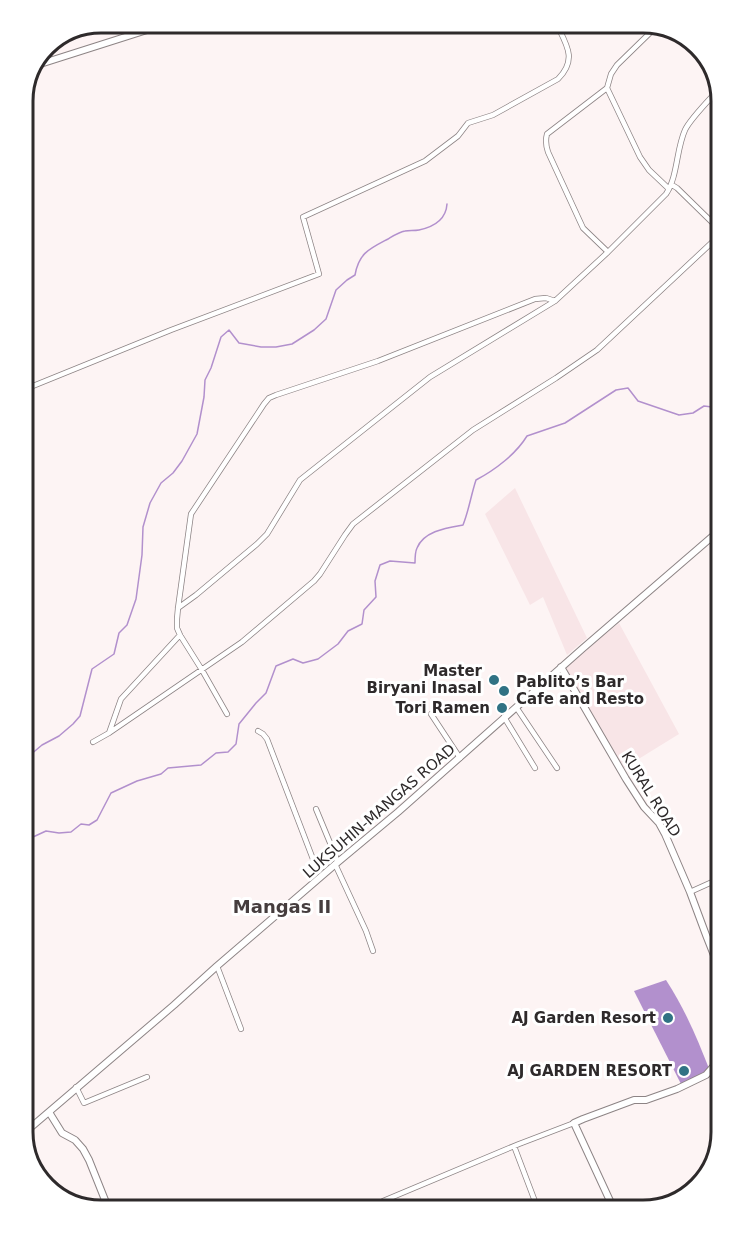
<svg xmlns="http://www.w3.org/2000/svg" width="744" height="1233" viewBox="0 0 744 1233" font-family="'DejaVu Sans',sans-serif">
<rect width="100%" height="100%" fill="#fdf4f4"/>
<path fill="#f8e5e7" d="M515,488L587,638L567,655L543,597L530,605L485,514Z
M619,623L679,734L624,768L564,667Z"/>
<path fill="#b290cd" d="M666,980C685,1009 697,1038 710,1071L681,1084L634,991Z"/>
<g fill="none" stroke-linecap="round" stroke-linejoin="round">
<path stroke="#b290cd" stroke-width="1.5" d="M721,317V299
M23,761L42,745L59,736L73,724L80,716L92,669L114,654L119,633L127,625L136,599L142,555L143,527L150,503L161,483L173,473L182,461L197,434L204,397L205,380L211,368L221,337L229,330L239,343L261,347H276L292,344L314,330L326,319L336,290L347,280L355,275C359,253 369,249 388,239C393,236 399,232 405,231C409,230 414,231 419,230C433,227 446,220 447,204
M23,849L33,837L46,831L59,833L71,832L81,824L89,825L97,820L111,793L137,781L161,774L168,768L201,765L216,753L228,752L236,744L239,724L256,703L266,693L276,666L293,659L303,663L318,659L338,644L348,631L362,624L364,610L376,597L375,581L380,565L390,561L415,563C415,558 415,552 417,548C424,531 446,528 463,525C469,510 471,495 476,480C495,470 516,454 527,436L565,423L616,390L628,388L638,401L679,415L693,413L704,406L712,407L721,406"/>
<defs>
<path id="street" d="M607,88L640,157L649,170L669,189
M672,185L677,188L721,231
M608,252L583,228L548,152C546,146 545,141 547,134L607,88L611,74L617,65L657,26
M23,390L171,330L319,274L303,217L425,161L458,136L468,123L493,115L558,79C578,59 566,44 556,23
M178,608L196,595L257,544L267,534L300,480L305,476L430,377L555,301L608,252L666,194C678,176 676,150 685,130C690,119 710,99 719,89
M516,707L557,768
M227,714L202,670L180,635L177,628V619L178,608L191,514L264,404L269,398L276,395L378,361L535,299L546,298L555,301
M431,714L460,758
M504,717L535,768
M258,731L263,734L267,739L316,867
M109,733L121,699L180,635
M93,742L109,733L242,642L314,581L320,574L345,535L353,524L473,430L556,378L597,350L721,234
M316,809L338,862
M335,864L366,931L373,951
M690,892L721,878
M217,966L241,1029
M76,1087L84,1103L147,1077
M514,1146L536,1204
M383,1201L519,1144L574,1123"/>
<path id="secondary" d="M37,65L169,23
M561,667L626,779L644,807L659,823L665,834L690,892L706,935L721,973
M49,1112L62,1133L75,1140L83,1149L89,1160L109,1210
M23,1134L174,1005L217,966L338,862L398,812L582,649L721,529
M611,1203L574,1123L583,1119L634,1100H646L677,1089L706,1075L713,1067L721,1061"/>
</defs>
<use href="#street" stroke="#8d8485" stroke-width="6"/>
<use href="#secondary" stroke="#8d8485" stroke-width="8"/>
<use href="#street" stroke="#fff" stroke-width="4.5"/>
<use href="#secondary" stroke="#fff" stroke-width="6"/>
</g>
<g fill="#307284" stroke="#fff" stroke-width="2">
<circle cx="494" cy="680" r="6"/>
<circle cx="504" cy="691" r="6"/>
<circle cx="502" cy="708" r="6"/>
<circle cx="668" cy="1018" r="6"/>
<circle cx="684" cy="1071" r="6"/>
</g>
<g text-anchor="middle" stroke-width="6" stroke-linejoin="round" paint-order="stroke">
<g font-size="15" font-weight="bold" fill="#2e2a2b" stroke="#fff" text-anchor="end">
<text x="482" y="676">Master<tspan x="482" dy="17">Biryani Inasal</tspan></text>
<text x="516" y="687" text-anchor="start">Pablito’s Bar<tspan x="516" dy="17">Cafe and Resto</tspan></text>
<text x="490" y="713">Tori Ramen</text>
<text x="656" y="1023">AJ Garden Resort</text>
<text x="672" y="1076">AJ GARDEN RESORT</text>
</g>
<g font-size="15" fill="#2e2a2b" stroke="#fff">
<text transform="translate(651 794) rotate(58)" y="5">KURAL ROAD</text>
<text transform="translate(379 811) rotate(-41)" y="5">LUKSUHIN-MANGAS ROAD</text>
</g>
<g font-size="18" font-weight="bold" fill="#453d3e" stroke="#fff">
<text x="282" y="913">Mangas II</text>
</g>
</g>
<path d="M0 0H744V1233H0ZM101 33H643A68 68 0 0 1 711 101V1132A68 68 0 0 1 643 1200H101A68 68 0 0 1 33 1132V101A68 68 0 0 1 101 33Z" fill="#fff" fill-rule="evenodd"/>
<path fill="none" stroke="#2e2a2b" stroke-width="3" d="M101 33H643A68 68 0 0 1 711 101V1132A68 68 0 0 1 643 1200H101A68 68 0 0 1 33 1132V101A68 68 0 0 1 101 33Z"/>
</svg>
